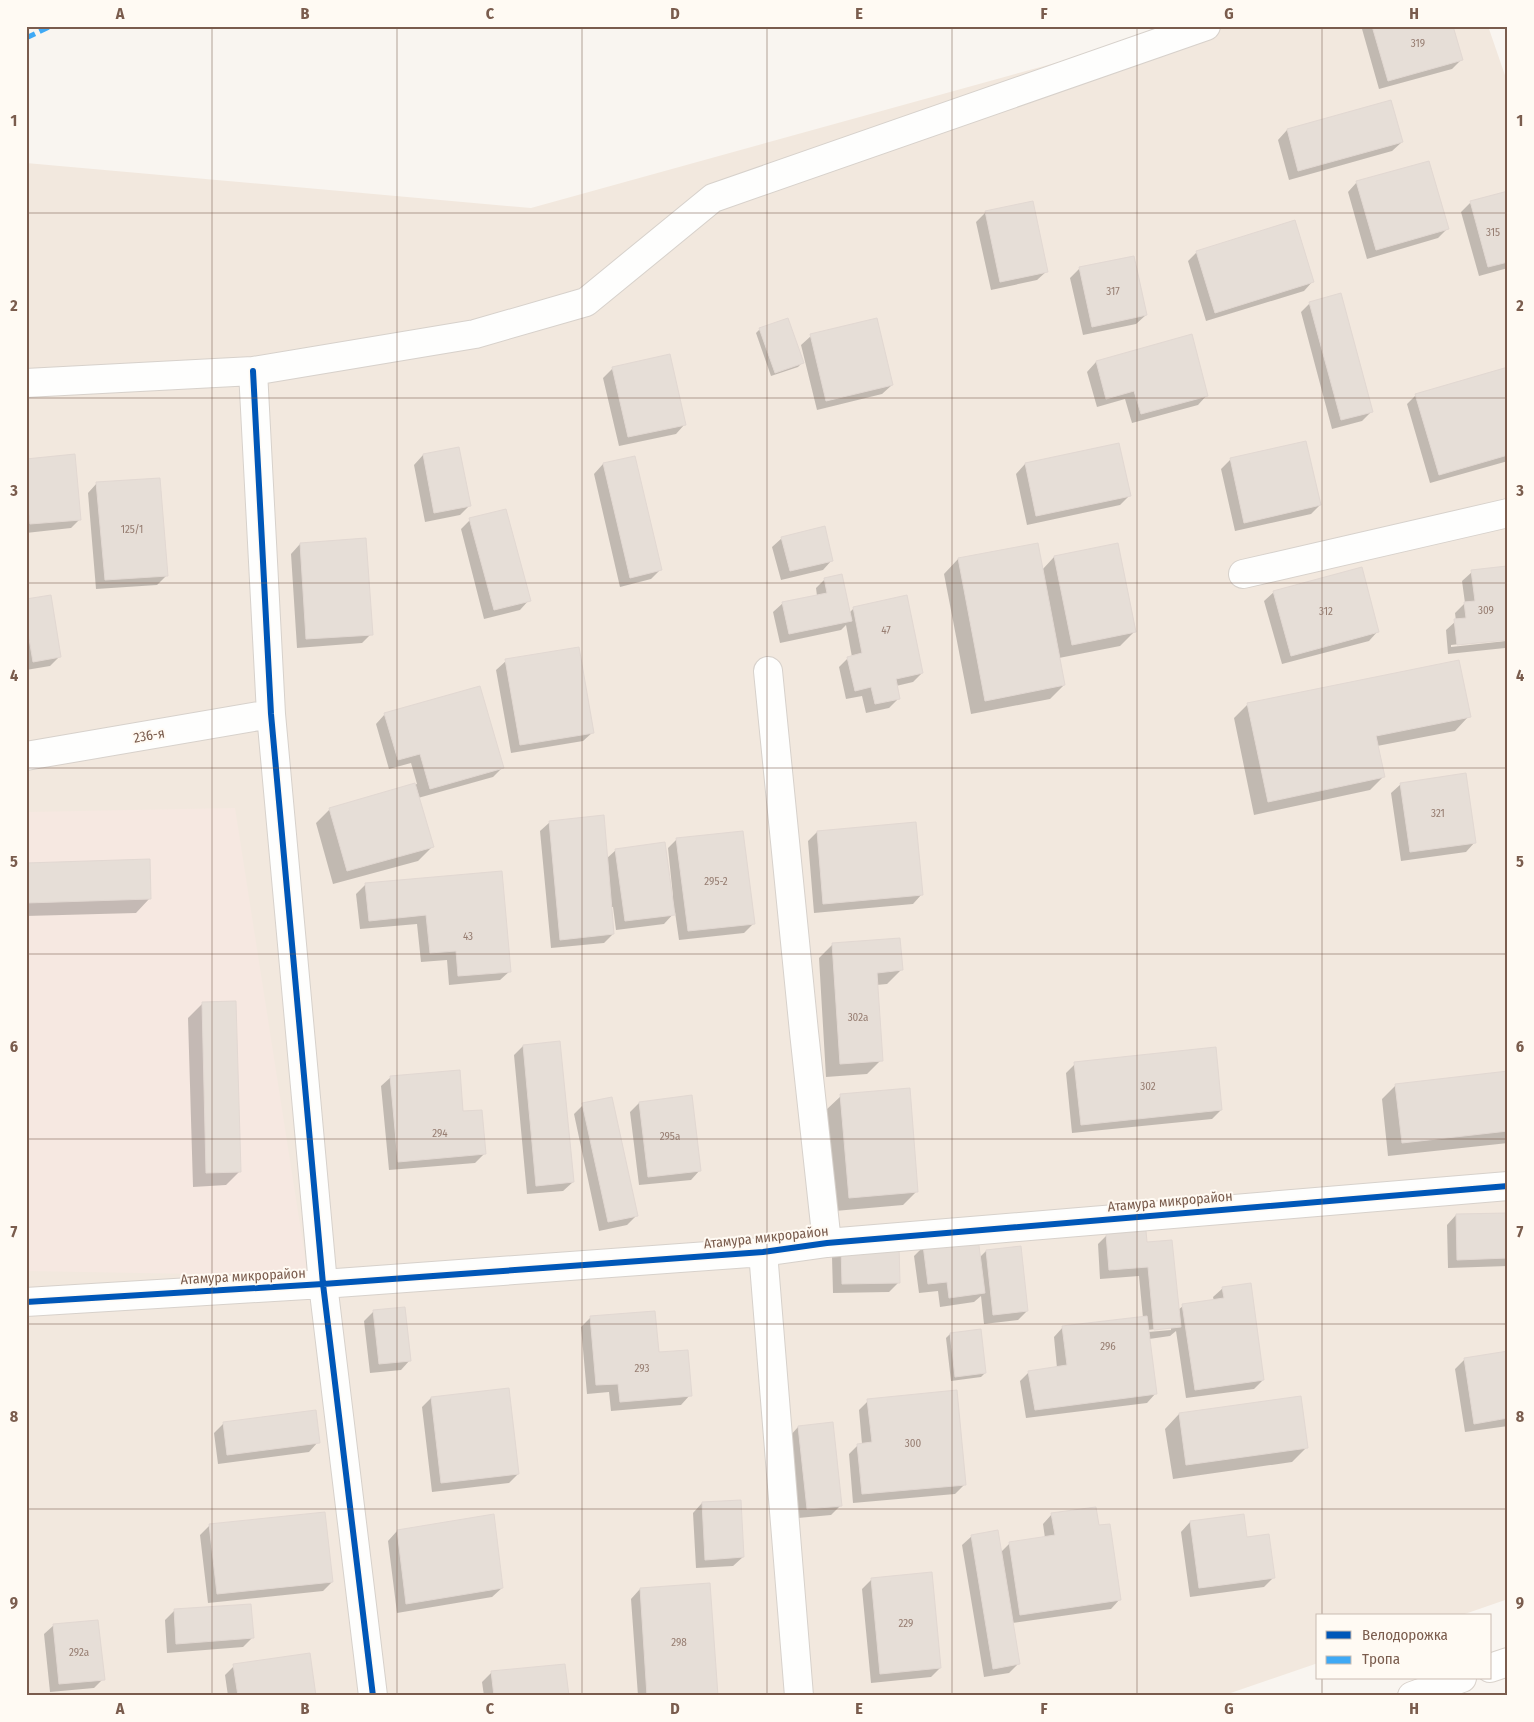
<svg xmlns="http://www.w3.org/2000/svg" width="1534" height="1722" viewBox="0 0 1534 1722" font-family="'Fira Sans Condensed',sans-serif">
<rect width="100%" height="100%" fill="#f9f5f0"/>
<path fill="#f2e8de" d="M1189,26H1488L1508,84V1599L1459,1616H1318V1663L1222,1696H26V163L531,208Z"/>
<path fill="#f6e8e1" d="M235,808L308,1276L26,1271V812Z"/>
<path fill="#0003" fill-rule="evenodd" d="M1364,26H1452L1461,60L1452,69L1379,89L1362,29Z
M1390,102L1402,142L1392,151L1289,180L1278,140L1287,130Z
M1357,182L1447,229L1438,238L1367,259L1348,192Z
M1508,192V268L1479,276L1461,212L1471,202Z
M986,212L1047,271L1037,280L991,290L976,222Z
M1197,252L1313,281L1304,291L1206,321L1188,261Z
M1080,268L1146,315L1136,324L1083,335L1070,278Z
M1310,303L1371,412L1362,421L1332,429L1301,312Z
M760,329L802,363L798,367L771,376L756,333Z
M811,336L892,385L882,394L817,410L801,345Z
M1191,336L1207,395L1198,405L1132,423L1125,399L1097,407L1087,372L1096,362Z
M613,368L685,424L676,434L619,446L603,378Z
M1508,369V461L1430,483L1407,404L1416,395Z
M423,455L470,505L460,515L425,522L414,465Z
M634,458L660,570L651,579L620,587L594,474L603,464Z
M26,460L80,519L71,528L26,533Z
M1230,460L1320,505L1311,514L1235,531L1221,469Z
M1025,464L1129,496L1120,505L1027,525L1016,474Z
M97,483L167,575L157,585L96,589L88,493Z
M470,520L529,600L520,610L484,619L461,529Z
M782,538L832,560L823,570L781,580L772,547Z
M300,544L371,634L362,643L297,648L291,554Z
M1037,544L1042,570L1054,557L1134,632L1120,646L1059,658L1064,685L1050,699L971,714L944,574L958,559Z
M1506,568L1508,583V645L1505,648L1448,654L1446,630L1456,621L1455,613L1465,603L1462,581L1472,572ZM1506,639V641L1451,647V645Z
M825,579L849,613L854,608L922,673L913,682L896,686L899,698L889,708L866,713L862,696L846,699L839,667L848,658L852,657L846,625L841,630L780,643L773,612L783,603L817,596L816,588Z
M1274,592L1378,631L1369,641L1282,664L1264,601Z
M26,600L60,656L50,666L26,670Z
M506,661L593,732L583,741L511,753L496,670Z
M1248,704L1469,716L1455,731L1377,746L1384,776L1370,790L1254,815L1234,718Z
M385,714L502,768L493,777L418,798L432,847L418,861L333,884L316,823L330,809L417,784L411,763L389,769L376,724Z
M1401,784L1475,842L1466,852L1401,861L1391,793Z
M550,822L606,859L616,850L671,897L673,896L668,848L677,839L753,924L744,933L679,940L675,912L664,924L616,930L613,907H611L613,934L604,943L551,948L540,831Z
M817,832L922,894L913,904L814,913L808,841Z
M26,864L150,898L136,913L26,916Z
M500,872L510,971L500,980L449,985L447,960L421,962L417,924L360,929L356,894L366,884Z
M833,944L901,970L887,984L876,985L881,1060L867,1074L826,1077L819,958Z
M202,1004L240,1171L226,1185L193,1187L188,1018Z
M523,1046L573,1182L563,1191L527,1194L514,1055Z
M1075,1064L1221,1110L1212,1119L1072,1133L1066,1073Z
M1508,1073V1143L1388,1156L1382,1099L1396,1085Z
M391,1077L462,1113L484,1154L475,1163L389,1170L381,1086Z
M841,1096L917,1191L903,1205L835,1211L826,1110Z
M639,1103L700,1170L691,1180L639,1185L630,1112Z
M583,1105L636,1216L627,1225L599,1231L574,1114Z
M1508,1214V1266L1448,1268L1447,1225L1456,1215Z
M1107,1235L1146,1243L1178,1310L1183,1306L1214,1301L1213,1297L1223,1288L1263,1380L1254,1389L1186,1398L1176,1331L1170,1336L1149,1339L1156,1393L1147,1403L1026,1418L1020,1381L1029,1372L1057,1368L1054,1337L1063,1327L1143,1318L1139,1276L1100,1279L1098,1244ZM1171,1327V1330L1148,1332V1330Z
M924,1246L979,1258L986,1251L1027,1311L1018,1320L984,1324L981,1296L974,1302L940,1307L938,1291L919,1293L914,1256Z
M841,1248L898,1283L889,1292L833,1293L832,1257Z
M373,1312L410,1360L401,1370L370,1373L364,1321Z
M590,1318L657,1354L690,1395L681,1405L611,1411L609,1392L587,1394L581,1327Z
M950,1334L985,1373L981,1377L951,1381L946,1338Z
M1508,1352V1426L1465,1432L1455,1369L1465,1359Z
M431,1398L518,1474L509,1483L432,1492L422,1407Z
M868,1401L965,1484L955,1494L853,1503L849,1454L858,1445L862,1444L859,1410Z
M1179,1414L1306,1448L1292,1462L1173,1479L1165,1429Z
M223,1424L318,1442L309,1452L218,1464L214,1433Z
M798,1427L841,1505L831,1515L798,1518L789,1437Z
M702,1503L743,1557L733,1566L696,1568L693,1513Z
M1052,1514L1097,1527L1120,1599L1111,1609L1012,1623L1018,1664L1009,1673L984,1677L962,1545L972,1536L1000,1553L1010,1543L1045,1538L1043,1524Z
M1190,1522L1246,1538L1273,1578L1264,1587L1190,1597L1181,1532Z
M210,1525L332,1582L323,1591L208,1603L200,1535Z
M397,1531L502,1588L492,1597L397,1613L388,1541Z
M871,1580L940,1668L931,1677L871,1683L862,1589Z
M640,1589L716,1696H638L631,1599Z
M174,1611L252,1638L243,1647L167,1653L165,1620Z
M54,1625L103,1679L94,1688L50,1692L44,1634Z
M234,1666L314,1696H228L225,1675Z
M492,1672L568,1696H484L482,1682Z"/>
<path fill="#e6ded7" stroke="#e2d8d2" d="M1372,26H1453L1463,60L1388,81Z
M1391,100L1403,142L1298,171L1287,129Z
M1429,161L1449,229L1376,250L1356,181Z
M1508,191V262L1488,267L1470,201Z
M1033,201L1048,272L1000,282L985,211Z
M1295,220L1314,282L1215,313L1196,251Z
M1134,256L1147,315L1092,327L1079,267Z
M1341,293L1373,412L1341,420L1309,302Z
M788,318L804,363L775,373L759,328Z
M877,318L893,385L826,401L810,334Z
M1192,334L1208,396L1141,414L1134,391L1106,399L1096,361Z
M670,354L686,425L628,437L612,367Z
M1508,367V455L1439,475L1415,394Z
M1306,441L1321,505L1244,523L1230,458Z
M1119,443L1131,496L1036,516L1025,463Z
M459,447L471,506L434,513L423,454Z
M75,454L81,520L30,524L26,486V459Z
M635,456L662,570L630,578L603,463Z
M160,478L168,576L105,580L96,482Z
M506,509L531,601L494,610L469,518Z
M825,526L833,561L790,571L781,537Z
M366,538L373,635L306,639L300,543Z
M1038,543L1065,685L985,701L958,558Z
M1118,543L1136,632L1072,645L1054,556Z
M1507,566L1508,640L1457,645L1454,619L1466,618L1464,602L1475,601L1471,570Z
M1362,567L1379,632L1291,656L1273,591Z
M842,574L852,621L789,634L782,602L827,593L824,578Z
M51,595L61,657L33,662L26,621V599Z
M907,595L923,673L896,679L900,699L875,704L871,687L855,691L847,657L862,653L853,607Z
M579,647L594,733L520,745L505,659Z
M1459,660L1471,717L1376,736L1385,777L1268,802L1247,703Z
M480,686L504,768L430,789L420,754L398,760L384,713Z
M1466,773L1476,843L1410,852L1400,783Z
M415,783L434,847L347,871L329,808Z
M604,815L614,934L560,940L549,821Z
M916,822L923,895L823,904L817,831Z
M743,831L755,924L688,931L676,838Z
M665,842L675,915L625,921L615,849Z
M150,859L151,899L26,903V863Z
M502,871L511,972L458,976L456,951L430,953L426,915L369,921L365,883Z
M900,938L903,970L877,973L883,1061L840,1064L832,943Z
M236,1001L241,1172L206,1173L202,1002Z
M560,1041L574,1182L536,1186L523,1045Z
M1216,1047L1222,1110L1081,1125L1074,1062Z
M460,1070L463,1111L482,1110L486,1154L398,1162L390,1076Z
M1508,1071V1131L1402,1143L1395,1084Z
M910,1088L918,1192L849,1198L840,1094Z
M692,1095L701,1171L648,1177L639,1102Z
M612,1097L638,1216L608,1222L582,1103Z
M1508,1213V1258L1457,1260L1456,1214Z
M1146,1231L1147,1242L1172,1240L1181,1327L1154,1330L1148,1267L1109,1270L1106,1234Z
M978,1238L985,1293L949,1298L947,1282L928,1284L923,1245Z
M899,1245L900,1283L842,1284L841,1246Z
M1021,1246L1028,1311L993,1315L986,1250Z
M1251,1283L1264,1380L1195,1390L1182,1304L1224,1298L1222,1287Z
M405,1307L411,1361L379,1364L373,1310Z
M655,1311L659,1352L688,1350L692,1396L620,1402L618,1384L596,1385L590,1316Z
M1147,1316L1157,1394L1035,1410L1028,1371L1067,1365L1062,1326Z
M981,1329L986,1373L955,1377L950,1333Z
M1508,1351V1418L1474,1424L1464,1358Z
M509,1388L519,1474L441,1483L431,1397Z
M957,1390L966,1485L862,1494L857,1444L872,1442L867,1399Z
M1301,1396L1308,1448L1186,1465L1179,1413Z
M316,1410L320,1443L227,1455L223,1422Z
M833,1422L842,1506L807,1509L798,1426Z
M741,1500L744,1557L705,1560L702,1502Z
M1096,1507L1099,1525L1110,1524L1121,1600L1020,1615L1009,1542L1055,1535L1051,1513Z
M325,1512L333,1582L217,1594L209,1524Z
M494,1514L503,1588L406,1604L397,1530Z
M1244,1514L1247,1537L1269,1534L1275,1578L1199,1588L1190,1521Z
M998,1530L1020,1664L993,1669L971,1535Z
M932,1572L941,1668L880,1674L871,1578Z
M710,1583L718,1696H647L640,1588Z
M251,1604L254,1638L176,1644L174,1609Z
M98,1620L105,1680L59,1684L53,1624Z
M310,1653L316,1696H238L233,1664Z
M565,1664L569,1696H494L491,1671Z"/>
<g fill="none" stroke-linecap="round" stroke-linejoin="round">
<defs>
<path id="street" d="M253,371L271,714L323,1284L373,1696
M26,383L253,371L475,334L586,302L713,198L1206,26
M1243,574L1508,513
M768,671L804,1032L827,1243
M26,756L271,714
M763,1252L799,1696
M26,1302L323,1284L763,1252L827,1243L1508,1186"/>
<path id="secondary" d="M1490,1668L1508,1662
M1412,1696L1462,1678"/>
</defs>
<use href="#street" stroke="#d7d1cb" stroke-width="30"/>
<use href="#secondary" stroke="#d9d2cb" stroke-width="30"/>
<use href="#street" stroke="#fefefd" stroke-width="28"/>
<use href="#secondary" stroke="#fefefd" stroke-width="28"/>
<path stroke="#3fa9f5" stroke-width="5" stroke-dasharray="10 5" stroke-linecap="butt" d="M26,38L51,26"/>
<defs>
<path id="cycleway" d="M253,371L271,714L323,1284L373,1696
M26,1302L323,1284L763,1252L827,1243L1508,1186"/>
</defs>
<use href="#cycleway" stroke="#fffaf3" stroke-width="9"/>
<use href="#cycleway" stroke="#0057b8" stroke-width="6"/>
</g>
<path fill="none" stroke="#7a5c4d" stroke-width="1" stroke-opacity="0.55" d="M212,26V1696M397,26V1696M582,26V1696M767,26V1696M952,26V1696M1137,26V1696M1322,26V1616M26,213H1508M26,398H1508M26,583H1508M26,768H1508M26,954H1508M26,1139H1508M26,1324H1508M26,1509H1508M1322,1678V1696"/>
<g text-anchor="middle" stroke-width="4" stroke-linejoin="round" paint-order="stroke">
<g font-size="11" fill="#977e72">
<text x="1418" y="47">319</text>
<text x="1493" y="236">315</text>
<text x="1113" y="295">317</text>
<text x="132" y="533">125/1</text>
<text x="1486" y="614">309</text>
<text x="1326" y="615">312</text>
<text x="886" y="634">47</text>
<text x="1438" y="817">321</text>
<text x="716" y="885">295-2</text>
<text x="468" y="940">43</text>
<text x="858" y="1021">302а</text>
<text x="1148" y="1090">302</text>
<text x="440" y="1137">294</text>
<text x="670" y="1140">295а</text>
<text x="1108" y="1350">296</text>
<text x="642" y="1372">293</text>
<text x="913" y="1447">300</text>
<text x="906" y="1627">229</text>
<text x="679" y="1646">298</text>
<text x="79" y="1656">292а</text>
</g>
<g font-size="14" fill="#7a5c4d" stroke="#fffaf3">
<text transform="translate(149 735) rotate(-10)" y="5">236-я</text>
<text transform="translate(1170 1201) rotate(-5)" y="5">Атамура микрорайон</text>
<text transform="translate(766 1237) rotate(-6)" y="5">Атамура микрорайон</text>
<text transform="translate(243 1276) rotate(-3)" y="5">Атамура микрорайон</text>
</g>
</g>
<rect width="1534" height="1722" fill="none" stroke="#fffaf3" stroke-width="55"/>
<rect x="1316" y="1614" width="175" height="65" fill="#fffaf3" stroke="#cabbb1"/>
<rect x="1326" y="1631" width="25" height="8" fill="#0057b8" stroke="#cabbb1"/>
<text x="1362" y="1640" font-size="15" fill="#7a5c4d">Велодорожка</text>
<rect x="1326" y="1656" width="25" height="8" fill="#3fa9f5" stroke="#cabbb1"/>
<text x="1362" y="1664" font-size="15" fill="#7a5c4d">Тропа</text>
<rect x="28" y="28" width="1478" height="1666" fill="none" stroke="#7a5c4d" stroke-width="2"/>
<g font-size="16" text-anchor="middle" font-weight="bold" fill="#7a5c4d">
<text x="120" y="19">A</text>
<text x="305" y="19">B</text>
<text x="490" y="19">C</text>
<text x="675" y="19">D</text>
<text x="859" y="19">E</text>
<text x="1044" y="19">F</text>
<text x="1229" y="19">G</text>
<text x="1414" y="19">H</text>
<text x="14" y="126">1</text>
<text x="1520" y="126">1</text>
<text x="14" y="311">2</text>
<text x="1520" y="311">2</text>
<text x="14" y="496">3</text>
<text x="1520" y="496">3</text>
<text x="14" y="681">4</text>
<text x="1520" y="681">4</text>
<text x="14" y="867">5</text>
<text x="1520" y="867">5</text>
<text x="14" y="1052">6</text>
<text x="1520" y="1052">6</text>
<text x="14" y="1237">7</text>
<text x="1520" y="1237">7</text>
<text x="14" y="1422">8</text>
<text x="1520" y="1422">8</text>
<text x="14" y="1608">9</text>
<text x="1520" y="1608">9</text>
<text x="120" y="1714">A</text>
<text x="305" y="1714">B</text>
<text x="490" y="1714">C</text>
<text x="675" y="1714">D</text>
<text x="859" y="1714">E</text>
<text x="1044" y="1714">F</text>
<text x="1229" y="1714">G</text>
<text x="1414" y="1714">H</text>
</g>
</svg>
